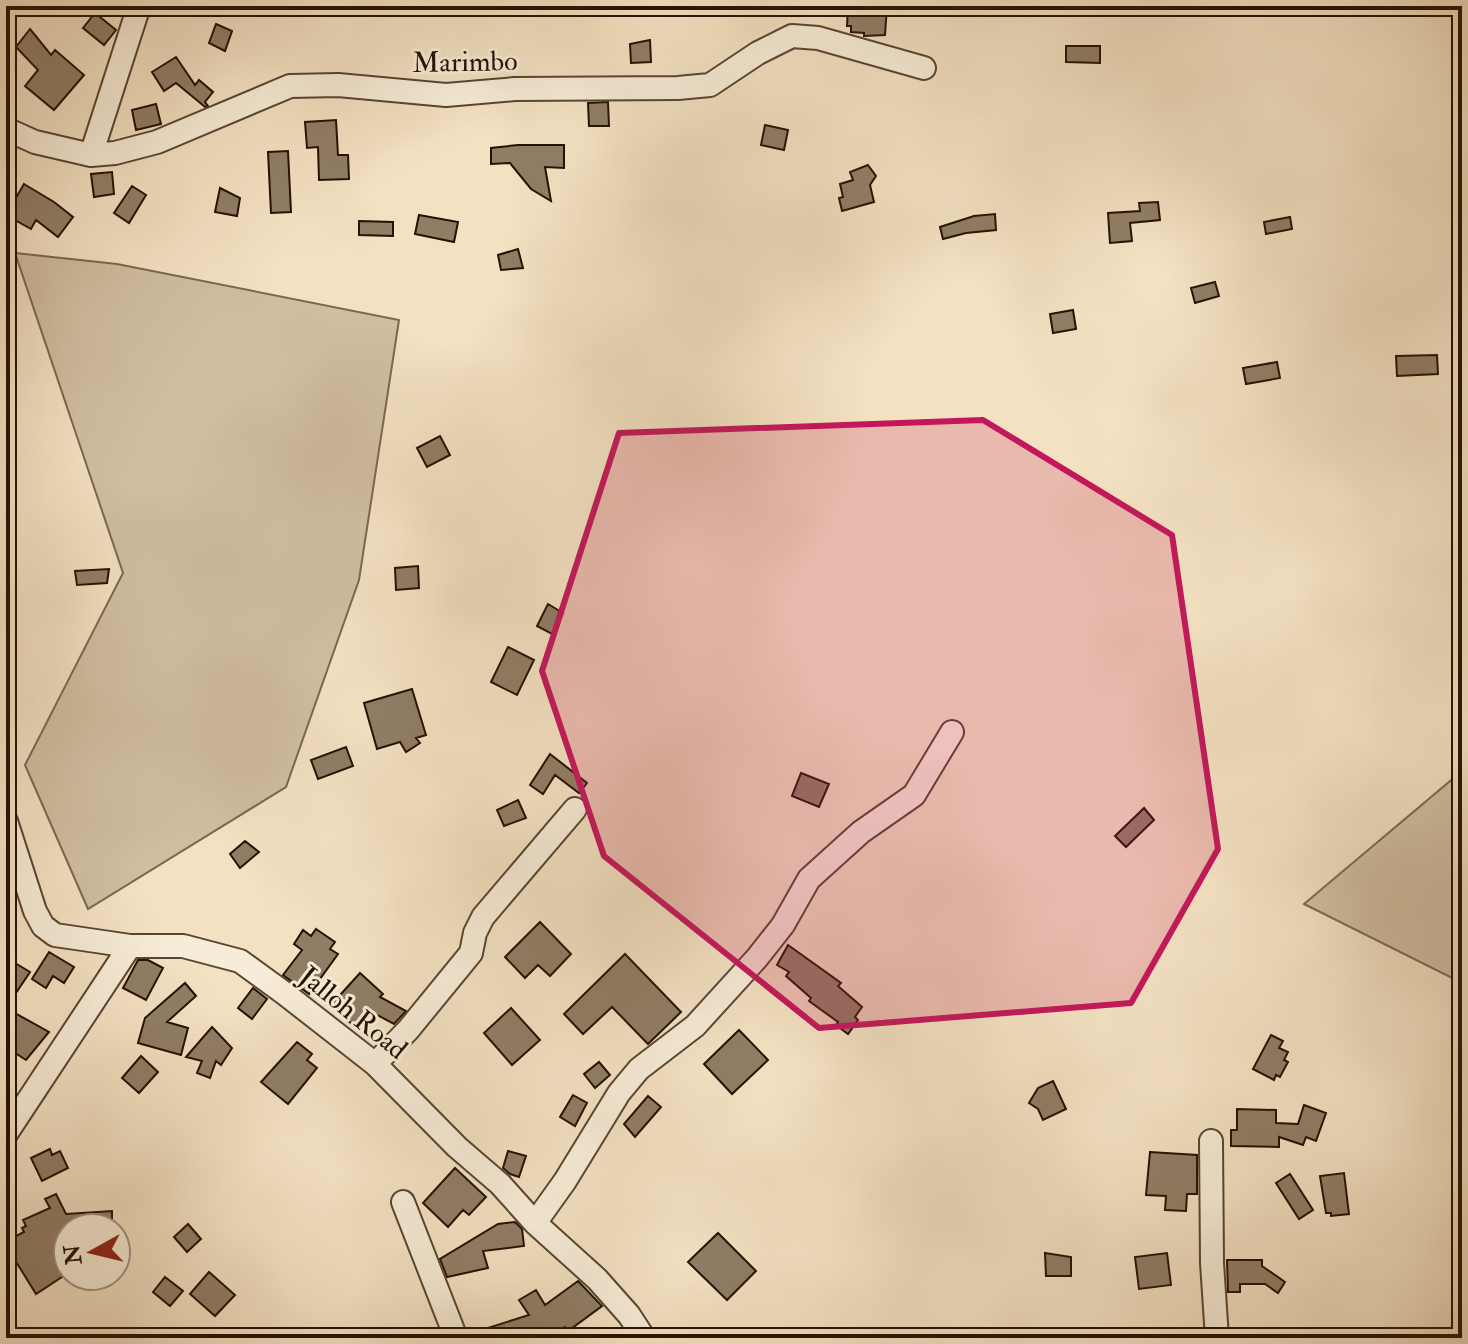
<svg xmlns="http://www.w3.org/2000/svg" width="1468" height="1344" viewBox="0 0 1468 1344" font-family="'IM FELL Double Pica',serif">
<rect width="100%" height="100%" fill="#f3e1c2"/>
<filter id="stains"><feTurbulence type="fractalNoise" baseFrequency=".0025" numOctaves="4"/><feColorMatrix values="0 0 0 0 .2 0 0 0 0 .09 0 0 0 0 .02 0 0 0 .5 -.17"/></filter>
<radialGradient id="worn" r=".72"><stop offset=".6" stop-color="#630" stop-opacity="0"/><stop offset="1" stop-color="#630" stop-opacity=".3"/></radialGradient>
<path fill="#d0bea1" stroke="#7a6852" stroke-width="2" d="M15,253L117,264L399,320L359,580L286,787L88,909L25,765L123,573Z
M1462,771V983L1304,904Z"/>
<path fill="#907d66" stroke="#251102" stroke-width="2" d="M848,6H887L885,35L864,36V33L851,32V26H847Z
M95,13L116,30L104,45L83,28Z
M216,24L232,31L225,51L209,43Z
M30,29L51,55L55,50L84,75L54,110L25,86L38,70L16,47Z
M650,40L651,62L631,63L630,44Z
M1066,46H1100V63L1066,62Z
M176,57L195,85L199,80L213,92L205,102L208,106L205,107L176,83L164,91L152,72Z
M608,102L609,126H589L588,103Z
M156,104L161,124L136,130L132,110Z
M336,120L338,155H348L349,179L319,180L318,147L307,148L305,122Z
M765,125L788,130L784,150L761,145Z
M518,145H564V168L545,167L551,201L531,189L510,163L491,164V148Z
M288,151L291,212L271,213L268,152Z
M868,165L876,176L870,185L874,202L842,211L839,198L843,197L840,184L853,180L850,172Z
M112,172L114,194L94,197L91,174Z
M24,184L54,202L73,217L58,237L36,220L31,229L6,215Z
M132,186L146,195L129,223L114,213Z
M220,188L240,198L237,216L215,212Z
M1158,202L1160,220L1130,223L1132,241L1110,243L1108,213L1140,211L1139,203Z
M995,214L996,230L966,233L943,239L940,227L974,216Z
M419,215L458,222L454,242L415,234Z
M1290,217L1292,229L1266,234L1264,222Z
M359,221L393,222V236L359,235Z
M518,249L523,268L501,270L498,255Z
M1215,282L1219,296L1195,303L1191,288Z
M1073,310L1076,329L1053,333L1050,314Z
M1437,355L1438,374L1397,376L1396,356Z
M1277,362L1280,378L1246,384L1243,368Z
M440,436L450,455L427,467L417,448Z
M418,566L419,588L396,590L395,568Z
M109,569L107,583L77,585L75,571Z
M548,604L563,613L552,634L537,626Z
M508,647L534,660L517,695L491,682Z
M412,689L426,735L416,738L420,743L406,752L400,742L377,749L364,703Z
M346,747L353,766L318,779L311,760Z
M550,754L587,783L579,793L555,775L543,794L530,785Z
M801,773L829,784L819,807L792,796Z
M518,800L526,818L504,826L497,810Z
M1144,808L1154,820L1126,847L1115,836Z
M245,841L259,852L240,868L230,854Z
M540,922L571,954L550,976L538,965L525,978L505,957Z
M316,929L335,942L330,949L338,954L309,994L283,975L302,950L294,944L303,930L311,936Z
M788,945L841,983L838,986L862,1007L855,1017L858,1020L848,1034L836,1025L838,1022L809,1001L811,998L786,976L789,972L777,965Z
M49,952L74,967L64,983L53,976L46,988L32,979Z
M625,954L681,1012L648,1044L612,1007L583,1034L564,1014Z
M138,960H148L163,968L146,1000L123,988Z
M15,963L30,972L16,993L6,987V976Z
M360,973L383,994L380,997L406,1011L394,1024L368,1010L354,1026L331,1005Z
M185,983L196,996L167,1022L188,1028L181,1055L138,1043L145,1018Z
M253,988L267,999L252,1019L238,1008Z
M511,1008L540,1040L512,1065L484,1033Z
M13,1012L49,1032L26,1060L6,1047V1023Z
M212,1027L232,1048L221,1065L216,1061L210,1078L197,1073L202,1061L186,1057Z
M739,1030L768,1060L732,1094L704,1064Z
M1271,1035L1283,1041L1279,1048L1288,1052L1284,1060L1288,1062L1280,1077L1276,1075L1274,1080L1253,1069Z
M297,1042L312,1054L307,1060L317,1068L288,1104L261,1082Z
M141,1056L158,1072L139,1093L122,1078Z
M599,1062L610,1075L595,1088L584,1074Z
M1053,1081L1066,1109L1043,1120L1038,1109L1029,1103L1038,1088Z
M573,1095L587,1103L575,1126L560,1117Z
M648,1096L661,1107L635,1137L624,1124Z
M1304,1105L1326,1113L1316,1141L1306,1137L1303,1145L1279,1137V1147L1231,1146V1130H1237V1109L1276,1110V1123L1298,1124Z
M50,1149L52,1155L60,1151L68,1168L42,1181L31,1158Z
M508,1151L526,1156L519,1177L510,1174L503,1168Z
M1150,1152L1197,1155V1194H1187L1186,1211L1165,1210L1166,1196L1146,1195Z
M455,1168L486,1197L469,1215L463,1210L448,1227L423,1203Z
M1344,1173L1349,1214L1331,1216V1213H1326L1320,1176Z
M1290,1174L1313,1210L1299,1219L1276,1183Z
M56,1194L66,1214L112,1211V1228H68V1273L36,1294L15,1260L6,1265V1241L24,1232L22,1228L26,1226L23,1220L50,1208L45,1199Z
M515,1222L522,1229L524,1246L483,1251L488,1268L447,1277L440,1259L498,1224Z
M188,1224L201,1239L187,1252L174,1237Z
M718,1233L756,1271L727,1300L688,1262Z
M1045,1253L1071,1257V1276H1046Z
M1167,1253L1171,1285L1139,1289L1135,1257Z
M1227,1260H1262V1266L1285,1282L1278,1293L1265,1284H1240V1292H1228Z
M209,1272L235,1295L215,1316L190,1294Z
M165,1277L183,1291L170,1306L153,1292Z
M578,1281L602,1306L568,1331L565,1327L546,1338L541,1335L531,1338H470L469,1334L529,1315L519,1300L536,1290L545,1305Z"/>
<g fill="none" stroke-linecap="round" stroke-linejoin="round">
<defs>
<path id="minor" d="M6,129L35,142L91,155L115,153L157,142L290,86L338,85L446,95L515,89L678,88L710,85L758,53L792,36L818,38L924,68
M91,155L139,6
M6,821L35,911L43,926L55,935L130,946H183L240,961L284,993L375,1064L457,1147L500,1184L535,1223L597,1279L629,1315L644,1338
M375,1064L408,1030L471,953L475,933L483,917L575,809
M6,1134L130,946
M1211,1141L1212,1263L1217,1338
M403,1202L456,1338
M535,1223L565,1181L619,1093L639,1069L695,1026L757,958L783,925L809,879L861,832L914,795L952,732"/>
</defs>
<use href="#minor" stroke="#584532" stroke-width="26"/>
<use href="#minor" stroke="#f7ecd7" stroke-width="22"/>
</g>
<path fill="#c2185b" fill-opacity="0.2" stroke="#c2185b" stroke-width="6" stroke-linejoin="round" d="M983,420L1172,535L1218,849L1131,1003L819,1028L604,856L542,671L619,433Z"/>
<g text-anchor="middle" stroke-width="6" stroke-linejoin="round" paint-order="stroke">
<g font-size="28" fill="#251102" stroke="#f7ecd7">
<text transform="translate(465 61) rotate(-1)" y="10">Marimbo</text>
<text transform="translate(354 1012) rotate(39)" y="10">Jalloh Road</text>
</g>
</g>
<rect width="1468" height="1344" fill="none" stroke="#f3e1c2" stroke-width="32"/>
<rect x="8" y="8" width="1452" height="1328" fill="none" stroke="#251102" stroke-width="4"/>
<rect x="16" y="16" width="1436" height="1312" fill="none" stroke="#251102" stroke-width="2"/>
<g transform="translate(92 1252) rotate(262)"><circle r="38" fill="#f7ecd7" stroke="#a39482" stroke-width="2"/>
<path d="M0-6L14 30L0 20L-14 30Z" fill="#8f2418"/>
<text y="-12" font-size="22" font-weight="bold" text-anchor="middle" fill="#251102">N</text>
</g>
<rect width="100%" height="100%" filter="url(#stains)"/>
<rect width="100%" height="100%" fill="url(#worn)"/>
</svg>
